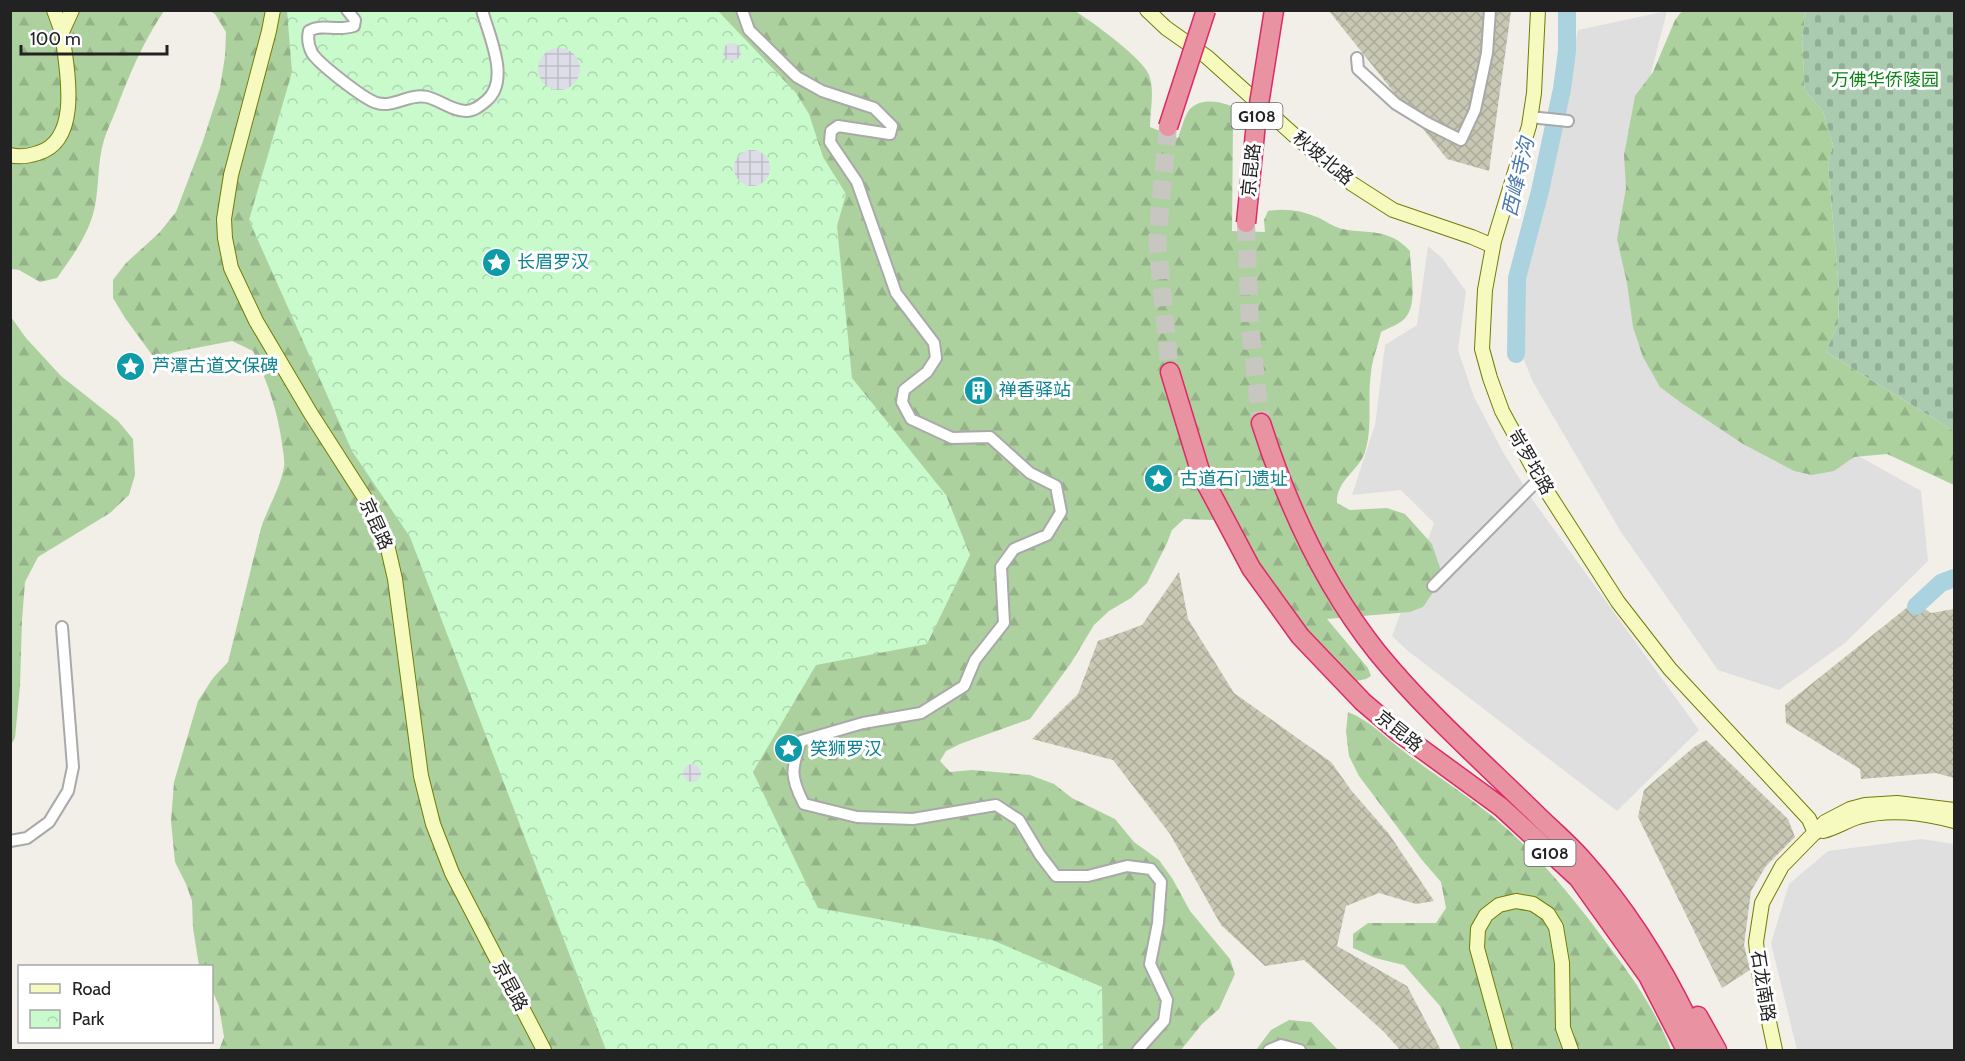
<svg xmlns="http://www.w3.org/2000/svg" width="1965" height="1061" viewBox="0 0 1965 1061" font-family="Cabin,'Noto Sans SC',sans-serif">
<defs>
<pattern id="construction-cross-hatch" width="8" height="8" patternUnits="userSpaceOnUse" patternTransform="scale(1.5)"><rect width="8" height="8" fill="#c7c7b4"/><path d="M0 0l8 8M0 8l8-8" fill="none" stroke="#abab9a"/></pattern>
<pattern id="forest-firs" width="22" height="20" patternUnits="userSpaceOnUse" patternTransform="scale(1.5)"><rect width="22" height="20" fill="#add19e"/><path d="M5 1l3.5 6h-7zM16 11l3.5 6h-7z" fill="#95b388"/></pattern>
<pattern id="cemetery-stones" width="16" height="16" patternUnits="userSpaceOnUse" patternTransform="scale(1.5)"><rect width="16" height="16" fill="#aacbaf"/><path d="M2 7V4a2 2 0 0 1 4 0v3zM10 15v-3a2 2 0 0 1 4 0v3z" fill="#92ae96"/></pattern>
<pattern id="park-crowns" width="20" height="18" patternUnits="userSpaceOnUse" patternTransform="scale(1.5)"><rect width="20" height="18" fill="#c8facc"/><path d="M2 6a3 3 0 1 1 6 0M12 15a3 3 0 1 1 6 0" fill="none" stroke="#acd6af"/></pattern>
<pattern id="plaza-grid" width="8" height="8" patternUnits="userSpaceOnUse" patternTransform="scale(1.5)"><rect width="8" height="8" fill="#dddde8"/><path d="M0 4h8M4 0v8" fill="none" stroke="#bdbdc7"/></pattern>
</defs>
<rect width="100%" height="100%" fill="#f2efe9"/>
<path fill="#e0dfdf" d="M1667,11L1631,151L1832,441L1921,491L1928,561L1845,643L1779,690L1718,670L1621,532L1533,382L1515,338L1516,314L1578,30Z
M1428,246L1442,258L1466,291L1458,350L1474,397L1503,452L1532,499L1699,730L1617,811L1408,651L1392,636L1434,523L1401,490L1352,495L1375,425L1385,345L1417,325Z
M1921,839L1954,844V1050H1797L1771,943L1789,884L1828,851Z"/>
<path fill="url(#construction-cross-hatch)" d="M1329,11H1511L1489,171L1447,159Z
M1179,572L1188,619L1234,693L1331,762L1351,790L1389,834L1434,901L1416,904L1379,893L1346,906L1337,946L1407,986L1441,1050H1400L1384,1032L1304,960L1265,966L1221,925L1170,834L1113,760L1032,739L1078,694L1098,641L1142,625Z
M1914,602L1931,613L1954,609V778L1936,773L1861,779L1860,769L1786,723L1785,705Z
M1706,740L1788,819L1795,837L1766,866L1751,891L1744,945L1750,970L1722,988L1638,817L1644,790L1694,747Z"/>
<path fill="url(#forest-firs)" d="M10,11H164C143,42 129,75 116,110C112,120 107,130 104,140C98,160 99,180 96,200C92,230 74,254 57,278L40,282L19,270L11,269Z
M210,11H1075C1091,21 1143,58 1149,75C1155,91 1150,110 1150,127L1178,138C1181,130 1184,117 1189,110C1200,98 1218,101 1231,106L1233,124L1232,231L1265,232L1264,220L1268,211C1284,208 1301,210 1317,217C1326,221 1332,226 1342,229C1369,234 1389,228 1410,251C1410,269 1418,303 1406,317C1401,324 1388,328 1381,332C1378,346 1372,359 1371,373C1367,398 1373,427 1365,452C1359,471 1336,480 1337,503L1350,510L1387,508L1405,514L1432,544L1442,574L1438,585L1423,607L1410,612L1327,619L1368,668L1371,676L1366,679L1357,681L1319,647L1261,571L1242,532L1213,520L1184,519L1172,530L1167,543L1147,583L1131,598L1109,611L1094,625L1071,663L1030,719L960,744L946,751L940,761L950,772L972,770L1030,775L1054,784L1072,798L1115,819L1134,842L1159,860L1172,878L1190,911L1230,959L1235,974L1219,1009L1202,1024L1181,1050H219L224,1037L219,1006L212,990V966H199L193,928L192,901L186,884L175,862L171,821L174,782L198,701L213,678L228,662L261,528C268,507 280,489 284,467C285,460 283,452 282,444C278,411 267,381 253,351L232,341L175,352L155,359L125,318L113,298V280L126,263L159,233L176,212L203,141L220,88L225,56L226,32L215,14Z
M1682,11H1806L1802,39L1805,91L1823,111L1833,145L1828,164L1839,291L1838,324L1826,352L1954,431V485L1887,454L1854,457L1834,471L1812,475L1794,471L1743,444L1680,402L1660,387L1643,357L1633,327L1627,283L1617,239L1626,188L1624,155L1635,96L1653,72L1675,20Z
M11,317L26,338L61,376L118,421L133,439L135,475L129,495L110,513L38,557L25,582L22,620L20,686L15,738L11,745Z
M1348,712C1371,721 1388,740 1407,754C1435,775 1465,794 1492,816C1538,854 1576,901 1611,949C1635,981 1657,1013 1671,1050H1461L1440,1006L1404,965L1375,958L1353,948V934L1368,923H1436L1446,908L1441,882L1422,860L1359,776L1349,756L1346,731Z
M1289,1020L1311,1022L1338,1050H1256L1271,1030Z"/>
<path fill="url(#cemetery-stones)" d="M1806,11H1954V431L1826,352L1838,324L1839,291L1828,164L1833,145L1823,111L1805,91L1802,39Z"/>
<path fill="url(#park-crowns)" d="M704,10L719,12L796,93L809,114L823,157L846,194L837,226L852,378L946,495L970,555L927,644L816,665L753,772L818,908L992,940L1102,987L1103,1050H606L410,537L352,451L249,220L292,72L287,11Z"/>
<path fill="url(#plaza-grid)" d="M723 52a9 9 0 1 1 18 0a9 9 0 1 1-18 0Z
M538 69a21 21 0 1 1 42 0a21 21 0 1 1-42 0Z
M734 168a18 18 0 1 1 36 0a18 18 0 1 1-36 0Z
M683 773a9 9 0 1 1 18 0a9 9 0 1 1-18 0Z"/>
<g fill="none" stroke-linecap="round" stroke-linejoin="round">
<path stroke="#aad3df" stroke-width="18" d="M1516,354L1517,278L1540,191L1562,89L1567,51V10
M1916,606L1941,583L1954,578"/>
<path stroke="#c8c6c1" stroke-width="18" stroke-dasharray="18 9" stroke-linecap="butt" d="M1168,127L1157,240L1170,372
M1246,223L1250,326L1261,423"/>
<defs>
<path id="street" d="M347,10L355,20L354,26C337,32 322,23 309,31C307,39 308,45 312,53C319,64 365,100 377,103C394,108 409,93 427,97C440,100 452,111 466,111C474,111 480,106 486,101C511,81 489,36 482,10
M742,10L749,30L797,77L822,91L874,108L892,126L890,134L838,126L831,131L830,142L857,182L896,293L934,343L936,358L927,372L904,390L902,402L911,419L952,438L990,437L1030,473L1056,486L1061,512L1047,535L1014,549L1001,567L1004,623L975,660L964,686L921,713L863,723L801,741C791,769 790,777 804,804L857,817L913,819L996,805L1019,820L1040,855L1056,876H1088L1127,866L1151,869L1161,882L1158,923L1150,964L1167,1000L1164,1021L1138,1050
M1357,58L1358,69L1396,104L1427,123L1461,140L1475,110L1487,53L1490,10
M1530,117L1568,121
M1433,586L1539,479
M10,841L27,838L49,822L68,791L73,767L62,627
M1269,1050L1281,1045L1300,1050"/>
<path id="secondary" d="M54,10L62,32L72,10
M273,10L269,31L231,175L224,219L225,238L231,268L256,321L311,414L370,506L386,540L395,579L421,776L433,824L452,873L544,1050
M1147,10L1166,28L1207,57L1295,136L1351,183L1393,210L1472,237L1493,246
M1538,10L1534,93L1529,126L1494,241L1485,290L1482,349L1490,378L1502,411L1539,479L1618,602L1670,669L1809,819L1815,833
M10,155C20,158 29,156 38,153C83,140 66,66 62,32
M1823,831C1835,828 1846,821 1858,817C1890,808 1923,813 1954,821
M1505,1050L1477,948L1478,929L1486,915L1499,905L1516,901L1533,904L1548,914L1556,927L1562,963L1563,1028L1571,1050
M1775,1050L1760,979L1756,942L1762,903L1782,866L1825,822L1850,809L1865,805L1897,803L1954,810"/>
<path id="highway" d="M1170,372L1201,474L1251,568L1300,636L1363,702L1397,731L1501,807L1578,878L1648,976L1686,1050
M1261,423C1287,505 1323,584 1377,652C1425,711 1482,761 1536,814C1551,829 1568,843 1582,859C1632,915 1672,982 1702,1050
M1698,1016L1717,1050"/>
</defs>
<use href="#street" stroke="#a9a9a9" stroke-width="14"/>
<use href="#secondary" stroke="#707d05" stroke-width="16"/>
<use href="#highway" stroke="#dc2a67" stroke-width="21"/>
<use href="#street" stroke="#fff" stroke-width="10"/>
<use href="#secondary" stroke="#f7fabf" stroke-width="14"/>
<use href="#highway" stroke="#e892a2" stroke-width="18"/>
<defs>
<path id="highway-bridge" d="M1168,127L1206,10
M1246,223L1256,123L1274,10"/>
</defs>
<use href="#highway-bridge" stroke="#dc2a67" stroke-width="21" stroke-linecap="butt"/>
<use href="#highway-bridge" stroke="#e892a2" stroke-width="18"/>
</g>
<defs>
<symbol id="sight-disc" viewBox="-11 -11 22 22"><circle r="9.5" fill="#0f9aa8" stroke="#fff"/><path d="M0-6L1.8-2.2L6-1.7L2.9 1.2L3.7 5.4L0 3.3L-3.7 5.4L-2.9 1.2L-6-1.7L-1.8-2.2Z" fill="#fff"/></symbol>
<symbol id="building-disc" viewBox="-11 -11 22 22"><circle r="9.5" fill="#0f9aa8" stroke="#fff"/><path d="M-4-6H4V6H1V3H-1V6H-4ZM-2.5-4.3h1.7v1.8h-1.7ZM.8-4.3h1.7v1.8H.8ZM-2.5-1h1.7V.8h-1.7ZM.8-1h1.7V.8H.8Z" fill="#fff"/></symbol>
</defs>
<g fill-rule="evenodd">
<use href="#sight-disc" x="480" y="246" width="33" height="33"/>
<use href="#sight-disc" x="114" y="350" width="33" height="33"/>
<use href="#building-disc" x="962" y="374" width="33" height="33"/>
<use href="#sight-disc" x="1142" y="462" width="33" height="33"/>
<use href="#sight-disc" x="772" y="732" width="33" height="33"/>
</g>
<g text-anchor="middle" stroke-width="6" stroke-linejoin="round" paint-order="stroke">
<g fill="#fff" stroke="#646464" stroke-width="1.5">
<rect x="1231.5" y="103" width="51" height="26" rx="4.5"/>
<rect x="1524.5" y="840" width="51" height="26" rx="4.5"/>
</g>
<g font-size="16" font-weight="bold" fill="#222">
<text x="1257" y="122">G108</text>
<text x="1550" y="859">G108</text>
</g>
<g font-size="18" fill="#0c8416" stroke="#fff">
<text x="1885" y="86">万佛华侨陵园</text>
</g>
<g font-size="18" fill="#222" stroke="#fff">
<text transform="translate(1323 158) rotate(40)" y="6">秋坡北路</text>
<text transform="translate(1251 170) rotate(-84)" y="6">京昆路</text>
<text transform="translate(1531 462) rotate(60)" y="6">岢罗坨路</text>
<text transform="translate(376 524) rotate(66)" y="6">京昆路</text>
<text transform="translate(1399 731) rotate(39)" y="6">京昆路</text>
<text transform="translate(510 986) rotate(62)" y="6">京昆路</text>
<text transform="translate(1763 986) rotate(81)" y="6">石龙南路</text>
</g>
<g font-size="18" fill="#0d838f" stroke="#fff" text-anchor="start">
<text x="517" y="268">长眉罗汉</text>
<text x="152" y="372">芦潭古道文保碑</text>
<text x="999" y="396">禅香驿站</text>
<text x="1180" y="485">古道石门遗址</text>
<text x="810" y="755">笑狮罗汉</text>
</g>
<g font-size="20" font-style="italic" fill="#4a7aab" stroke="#fff">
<text transform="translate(1518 177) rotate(-77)" y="7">西峰寺沟</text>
</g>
</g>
<rect width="1965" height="1061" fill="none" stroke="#222222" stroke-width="24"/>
<rect x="18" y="965" width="195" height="78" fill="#ffffff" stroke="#a7a7a7" stroke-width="1.5"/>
<rect x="30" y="984" width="30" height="9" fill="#f7fabf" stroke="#a7a7a7" stroke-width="1.5"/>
<text x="72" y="995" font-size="18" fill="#222222">Road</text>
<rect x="30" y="1010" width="30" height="18" fill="url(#park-crowns)" stroke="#a7a7a7" stroke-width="1.5"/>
<text x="72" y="1025" font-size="18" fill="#222222">Park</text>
<path d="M21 45v9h146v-9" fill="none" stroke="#222222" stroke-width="3"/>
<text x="30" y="45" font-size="18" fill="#222222" stroke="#ffffff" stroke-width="4.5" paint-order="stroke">100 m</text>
</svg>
